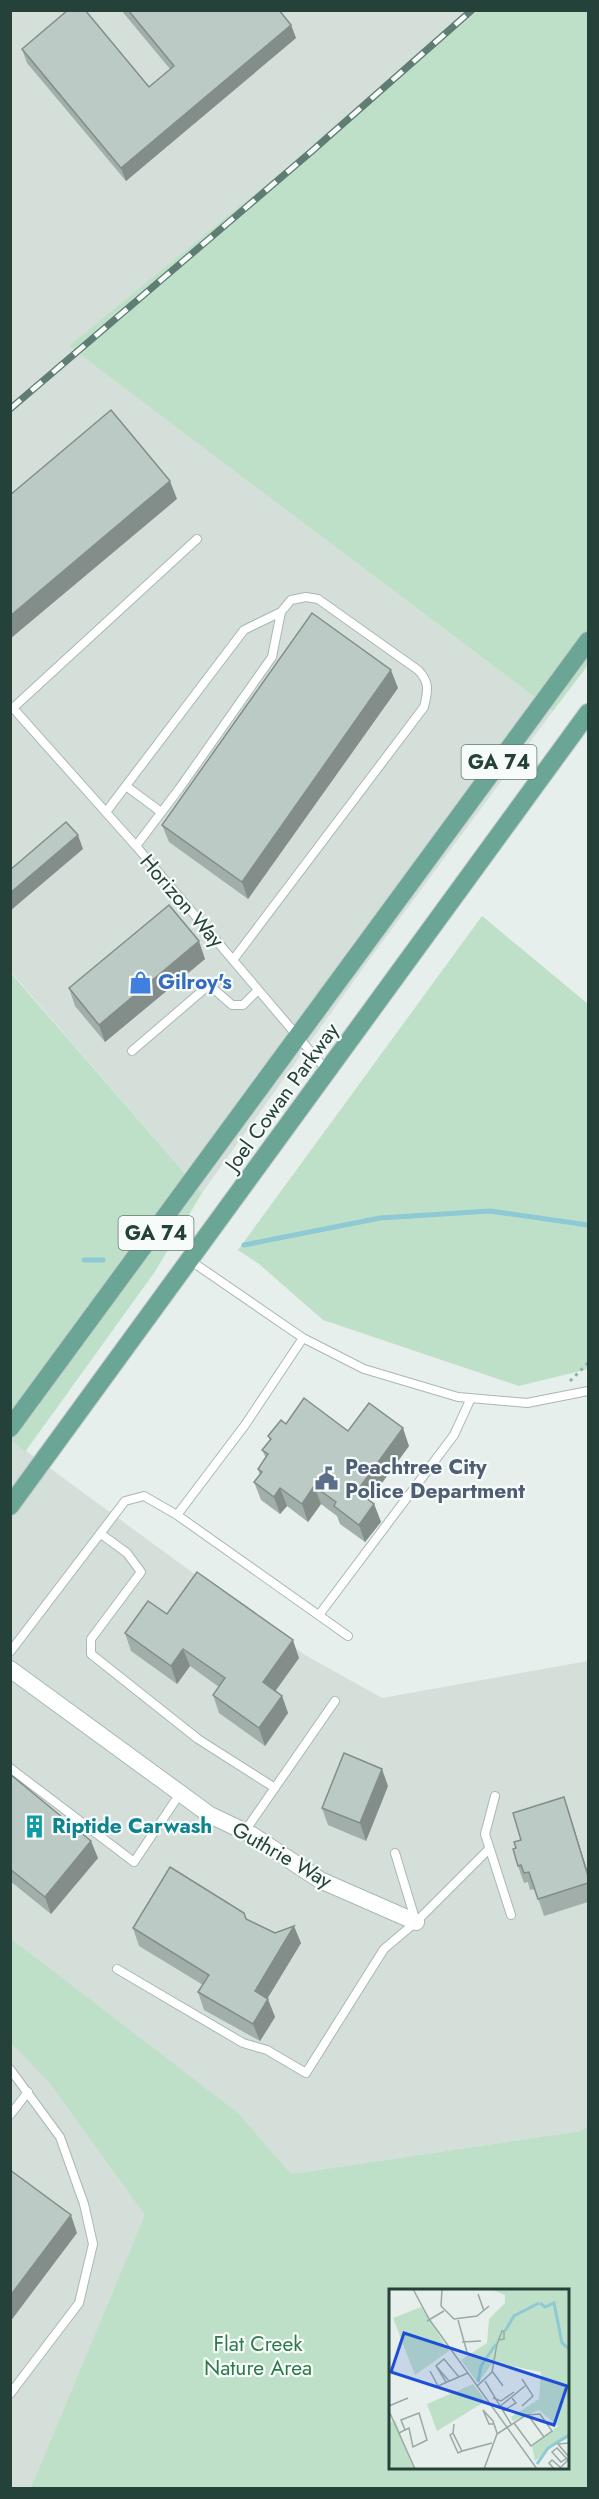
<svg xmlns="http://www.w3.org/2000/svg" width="599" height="2499" viewBox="0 0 599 2499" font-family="Jost,sans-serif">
<rect width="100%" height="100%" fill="#e6efeb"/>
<path fill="#d4dfda" d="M10,11H478L70,346L553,711L366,964L202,1193L11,972Z
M10,1439L305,1655L382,1698L588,1661V2130L184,2190L62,2488H10Z"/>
<path fill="#bfe0c8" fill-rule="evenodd" d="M478,11H588V665L553,711L69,346Z
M482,916L588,1004V1369L519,1386L323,1320L259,1264L238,1250Z
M10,972L202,1193L154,1273L25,1452L10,1439Z
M10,1938L238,2113L291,2174L581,2131L588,2127V2488H31L145,2215L49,2082L11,2043ZM390,2290H568V2468H390Z"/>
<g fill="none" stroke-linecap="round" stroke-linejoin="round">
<path stroke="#8ec9d4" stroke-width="5" d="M244,1245L380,1218L490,1211L588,1225
M84,1260H103"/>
<defs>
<path id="lane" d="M197,539L13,708L136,846L328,1072
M126,786L161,812
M106,812L244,630L281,612L291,600L306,597L318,599L418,670C430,682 428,691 424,707L233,960
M136,846L179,789L272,657L281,612
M132,1051L209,985L232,1005H243L258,990
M191,1261L303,1338L364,1369L458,1397L527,1403L588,1391
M177,1515L245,1425L303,1338
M101,1534L127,1553L141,1572L91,1639V1654L198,1739L275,1788
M319,1615L454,1435L471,1398
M10,1652L125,1501L144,1496L177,1515L348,1636
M10,1768L134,1862L179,1795
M495,1796L485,1834L511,1915
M245,1831L335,1701
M395,1853L416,1922
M117,1969L243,2043L267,2050L306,2073L384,1949L416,1922L489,1849
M10,2069L60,2137L84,2204L93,2244L79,2303L10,2394
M10,2115L28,2092"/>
<path id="street" d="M10,1669L210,1815L252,1835L320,1880L416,1922"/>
<path id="primary" d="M10,1428L588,641
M10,1506L588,713"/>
</defs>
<use href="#lane" stroke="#a8b8b2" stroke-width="10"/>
<use href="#street" stroke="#a8b8b2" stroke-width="18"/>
<use href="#primary" stroke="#c2cac8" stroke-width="20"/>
<path stroke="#86b3a5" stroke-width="3" stroke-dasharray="3 4.5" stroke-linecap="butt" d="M570,1381L588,1363"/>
<use href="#lane" stroke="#fff" stroke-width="8"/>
<use href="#street" stroke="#fff" stroke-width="16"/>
<use href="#primary" stroke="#6aa596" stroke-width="18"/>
<defs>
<path id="rail" d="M10,409L312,151L472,10"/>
</defs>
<use href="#rail" stroke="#5f7d75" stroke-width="7"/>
<use href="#rail" stroke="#f7fbf9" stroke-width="4.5" stroke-dasharray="14" stroke-linecap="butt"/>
</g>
<path fill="#a1aea9" d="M121,10H279L291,25L296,38L126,181L27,63L22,49L149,87L170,69Z
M398,688L248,899L169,842L162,825Z
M205,959L105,1042L75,1006L69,988Z
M286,1424L348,1431L409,1446L369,1500L374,1504L381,1522L365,1542L340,1524L337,1516L321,1504L308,1522L287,1506L280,1514L261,1500L254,1482L260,1475L258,1469L266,1458L262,1450L270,1440L268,1436Z
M125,1633L299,1658L275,1691L282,1696L288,1713L265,1746L219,1713L213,1695L219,1687L190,1666L177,1684L131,1651Z
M10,1774L98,1858L51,1914L10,1881Z
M388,1786L366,1841L328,1825L322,1808Z
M564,1797L588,1873V1902L544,1916L535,1889L530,1890L528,1882L524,1883L518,1866L521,1840Z
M246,1919L275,1933L301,1943L267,1999L275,2017L260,2041L204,2010L198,1992L203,1985L139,1946L133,1928Z"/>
<path fill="#838d89" d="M291,25L296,38L126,181L121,168Z
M170,481L177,499L10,639V616Z
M391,670L398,688L248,899L242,882Z
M78,835L83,849L10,911V893Z
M199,941L205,959L105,1042L99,1025Z
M403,1428L409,1446L363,1509L357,1491Z
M314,1486L321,1504L308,1522L302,1504Z
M280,1488L287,1506L280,1514L274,1497Z
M374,1504L381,1522L365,1542L359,1525Z
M293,1640L299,1658L269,1700L263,1682Z
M183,1649L190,1666L177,1684L171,1666Z
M282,1696L288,1713L265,1746L259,1728Z
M382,1769L388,1786L366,1841L360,1823Z
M564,1797L570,1815L588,1873V1876Z
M91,1841L98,1858L51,1914L45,1897Z
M294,1926L301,1943L261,2009L255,1991Z
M268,1999L275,2017L260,2041L253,2024Z
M71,2215L77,2233L10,2322V2296Z"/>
<path fill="#bbcac4" stroke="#838d89" stroke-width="1.5" d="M68,10H85L149,87L174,66L128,10H279L291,25L121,168L22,49Z
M111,410L170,481L10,616V495Z
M312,613L391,670L242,882L162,825Z
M66,822L78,835L10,893V870Z
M169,905L199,941L99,1025L69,988Z
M304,1398L348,1431L369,1403L403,1428L357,1491L374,1504L359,1525L334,1506L336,1502L314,1486L302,1504L280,1488L274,1497L254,1482L262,1472L258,1469L268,1454L262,1450L271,1439L268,1436L281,1420L286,1424Z
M197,1572L293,1640L263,1682L282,1696L259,1728L213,1695L225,1678L183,1649L171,1666L125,1633L148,1601L167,1614Z
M344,1753L382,1769L360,1823L322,1808Z
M10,1774L91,1841L45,1897L10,1869Z
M564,1797L588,1876V1883L538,1899L529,1872L524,1873L521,1865L518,1866L513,1849L516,1848L514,1842L521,1840L513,1813Z
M170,1867L244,1913L246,1919L275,1933L294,1926L255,1991L268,1999L253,2024L198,1992L209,1975L133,1928Z
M10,2170L71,2215L10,2296Z"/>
<defs>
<symbol id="shop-bare" viewBox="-9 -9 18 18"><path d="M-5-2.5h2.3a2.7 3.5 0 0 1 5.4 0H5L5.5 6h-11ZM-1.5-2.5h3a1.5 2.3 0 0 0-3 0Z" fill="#3f7fe0" stroke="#f7fbf9" stroke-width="2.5" paint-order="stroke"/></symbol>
<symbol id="civic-bare" viewBox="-9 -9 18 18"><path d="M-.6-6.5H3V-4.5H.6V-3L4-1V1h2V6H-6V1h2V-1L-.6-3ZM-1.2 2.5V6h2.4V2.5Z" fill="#5c6f8a" stroke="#f7fbf9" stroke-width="2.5" paint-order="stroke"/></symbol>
<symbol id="building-bare" viewBox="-9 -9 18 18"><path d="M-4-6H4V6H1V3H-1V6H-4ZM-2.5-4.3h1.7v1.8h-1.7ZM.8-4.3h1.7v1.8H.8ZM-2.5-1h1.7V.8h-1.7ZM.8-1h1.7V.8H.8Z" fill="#0f9aa8" stroke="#f7fbf9" stroke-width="2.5" paint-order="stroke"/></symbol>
</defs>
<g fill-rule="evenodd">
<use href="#shop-bare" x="124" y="966" width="33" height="33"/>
<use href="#civic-bare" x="310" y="1462" width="33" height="33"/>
<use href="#building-bare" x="18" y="1810" width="33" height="33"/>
</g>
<g text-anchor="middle" stroke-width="4.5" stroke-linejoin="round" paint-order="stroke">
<g fill="#f7fbf9" stroke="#637a73" stroke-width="1.5">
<rect x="461.5" y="745" width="75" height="34" rx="4.5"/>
<rect x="118.5" y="1216" width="75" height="34" rx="4.5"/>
</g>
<g font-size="20" font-weight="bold" fill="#24423a">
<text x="499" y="769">GA 74</text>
<text x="156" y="1240">GA 74</text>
</g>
<g font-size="21" fill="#24423a" stroke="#f7fbf9">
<text transform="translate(182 901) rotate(49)" y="7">Horizon Way</text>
<text transform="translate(282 1097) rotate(-54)" y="7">Joel Cowan Parkway</text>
<text transform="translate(282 1855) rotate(30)" y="7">Guthrie Way</text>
</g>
<g font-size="21" font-weight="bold" fill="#366cbe" stroke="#f7fbf9" text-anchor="start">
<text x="158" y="989">Gilroy's</text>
</g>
<g font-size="21" font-weight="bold" fill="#4e5e75" stroke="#f7fbf9" text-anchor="start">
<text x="345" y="1474">Peachtree City<tspan x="345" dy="24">Police Department</tspan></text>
</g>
<g font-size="21" font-weight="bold" fill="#0d838f" stroke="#f7fbf9" text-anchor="start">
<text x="52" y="1833">Riptide Carwash</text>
</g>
<g font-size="21" fill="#2d7a4b" stroke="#f7fbf9">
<text x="258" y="2351">Flat Creek<tspan x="258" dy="24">Nature Area</tspan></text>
</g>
</g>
<g transform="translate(389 2289)">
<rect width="180" height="180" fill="#e6efeb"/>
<path d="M102,0H180V149L166,155L146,172L143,157L169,137L150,121L124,132L122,128L150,110L152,83L104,73L89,94L72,71L98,54L100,30L116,14V6ZM32,18L60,62L26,86L4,29ZM84,95L97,112L48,142L38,115ZM6,131L25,180H3L1,174L0,134Z" fill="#bfe0c8"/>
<path fill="none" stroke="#8ec9d4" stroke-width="3" d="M151,14L156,18L165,14L173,54L180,60M116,42L125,27L150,14M89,93L92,77L107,55M148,175L159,159L180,146"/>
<path fill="none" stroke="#98aaa4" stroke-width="1.5" d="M24,0L40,30L148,180M53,0L52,17L65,30L88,27L100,17M89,5L95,22M69,31L78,63M38,32L55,22M73,53L92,52M48,78L60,92M41,82L49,97L79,84M103,82L114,97M96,92L122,135M57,93L47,77L55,70L70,88M88,97L103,83L108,55L113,42H115V50L110,51M104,109L112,112L125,103M0,117L19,109M133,117L144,107L133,90M109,119L136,97M0,122L26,180M114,122L127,114L123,109M139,126L155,148M65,135L64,144L73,162L103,154M104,135H100L94,121L104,132L108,144M10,144L16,141L12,131L30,124L38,151L24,158L20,139L16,141M64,144L61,146L69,164L73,162M180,154L169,155L180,168M95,180L108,145L137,126L151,125L163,142L142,157L125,134M165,180L160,174L163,171L171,178M170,180L179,171L168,159L163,163L172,173L178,169"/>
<path fill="#1d4ed8" fill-opacity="0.15" stroke="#1d4ed8" stroke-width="3" d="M15,44L178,97L165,136L2,83Z"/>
<rect width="180" height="180" fill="none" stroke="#24423a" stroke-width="3"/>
</g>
<rect width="599" height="2499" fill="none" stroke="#24423a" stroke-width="24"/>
</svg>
